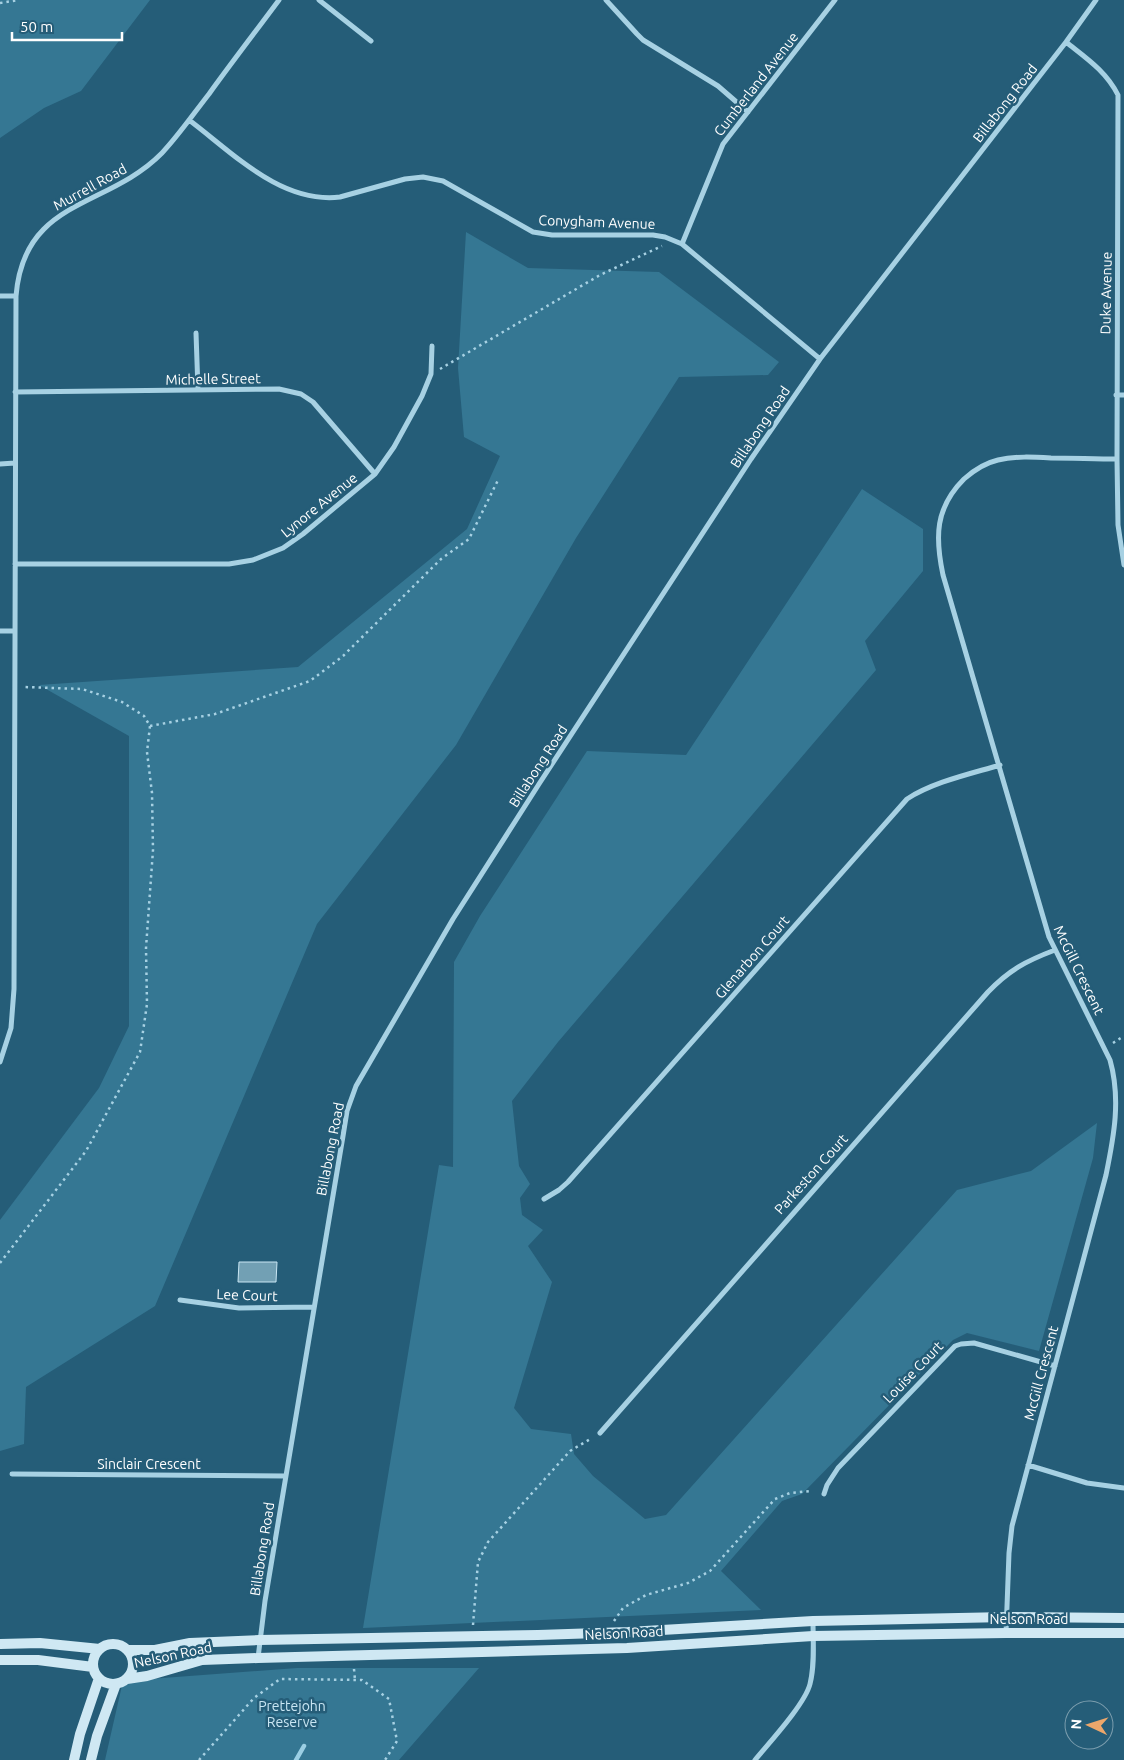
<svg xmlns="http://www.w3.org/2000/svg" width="1124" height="1760" viewBox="0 0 1124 1760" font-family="Ubuntu,sans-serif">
<rect width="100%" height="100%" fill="#255d78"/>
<path fill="#357793" d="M0,0H150L81,91L44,108L0,138Z
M466,232L528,268L659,272L779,362L768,375L679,377L576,538L456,745L317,924L155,1306L26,1387L24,1444L0,1451V1220L99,1088L129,1026V736L39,685L298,667L467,529L500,456L464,437L458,368Z
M862,489L923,529V571L865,641L876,670L558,1042L512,1101L519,1166L530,1184L520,1198L522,1215L543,1230L528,1246L552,1282L514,1408L531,1429L571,1434L574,1454L593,1476L645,1519L666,1515L957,1190L1031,1171L1097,1123L1093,1158L1039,1351L967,1333L953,1340L802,1494L782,1501L721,1571L761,1610L363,1628L439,1165L453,1167L454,962L480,916L587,751L686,755Z
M297,1668H479L399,1760H105L123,1681Z"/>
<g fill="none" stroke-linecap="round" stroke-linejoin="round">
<path stroke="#9bcfe4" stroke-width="4.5" d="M296,1760L304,1746"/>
</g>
<path fill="#72a0b4" stroke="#c9e6f3" d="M239,1262H277L276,1282H238Z"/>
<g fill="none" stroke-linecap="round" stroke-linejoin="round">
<path stroke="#a7d1e3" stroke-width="2.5" stroke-dasharray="2.5 4" stroke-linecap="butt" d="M0,3L19,0
M440,369L600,275L662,246
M150,726L215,714L310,681L343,656L441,559L469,539L499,478
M1113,1043L1124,1036
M0,1263L86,1151L140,1052L147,1004L146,948L153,850L152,793L147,752L150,726L144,716L122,702L82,689L24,687
M614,1621L623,1608L646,1595L688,1583L710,1571L775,1499L790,1493L811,1491
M473,1625L478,1562L488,1542L570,1451L592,1438
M354,1669L355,1680
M199,1760L254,1698L280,1679L362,1680L389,1699L397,1741L385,1760"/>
<path stroke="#a7d1e3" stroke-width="5" d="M319,0L371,41
M606,0L637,34L643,40L718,86L748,112
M1066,42C1086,58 1106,71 1118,95L1117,459L1118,525L1124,565
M189,120C233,153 281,204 340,197L405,179L423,177L443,181L533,232L552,235H653L665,237L682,244L820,359
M682,244L723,144L835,0
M0,296H16
M196,333L198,390
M15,392L279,389L301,394L313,402L375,474
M1116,395H1124
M0,464L15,463
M15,564H229L253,560L283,548L303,534L375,474L394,447L422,396L431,374L432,346
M0,631H14
M0,1062L11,1028L14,989L16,296C24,198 107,209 162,153C179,135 194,113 209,94C232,62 256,31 279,0
M544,1199L559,1190L568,1182L907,799C933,782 970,774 1000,765
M180,1300L239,1308L314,1307
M600,1433L988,992C1009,970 1026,961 1055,950
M1028,1465L1087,1483L1124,1488
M12,1474L285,1476
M824,1494L827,1485L838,1468L955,1346L961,1344L974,1343L1055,1366
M1006,1633L1009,1553L1012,1526L1106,1175C1114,1136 1121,1099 1110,1060L1049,937L943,575C935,537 935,508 964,479C973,471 985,463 998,460C1015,456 1033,457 1051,458C1073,458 1095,459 1117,459
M258,1658L265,1601L343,1136L347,1111L356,1086L453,919L539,784L751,459L820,359L1066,42L1096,0
M755,1760C769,1743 805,1704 810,1684C815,1665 813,1641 813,1621"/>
<path stroke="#cfe8f3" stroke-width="10" d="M93 1664a20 20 0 1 1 40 0a20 20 0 1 1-40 0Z
M0,1644L40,1643L100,1649
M128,1650H155L190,1643L259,1640L538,1635L628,1632L813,1621L1007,1617L1124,1618
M0,1660H38L93,1667
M127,1679L147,1676L202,1660L258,1658L627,1648L813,1636L1006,1633H1124
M74,1760L80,1734L99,1678
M91,1760L97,1736L116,1684"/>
</g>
<g text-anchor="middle" stroke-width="5" stroke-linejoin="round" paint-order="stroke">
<g font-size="14" fill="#fff" stroke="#255d78">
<text transform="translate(756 84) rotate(-52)" y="5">Cumberland Avenue</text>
<text transform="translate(1005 103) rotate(-52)" y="5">Billabong Road</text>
<text transform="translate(90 187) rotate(-29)" y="5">Murrell Road</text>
<text transform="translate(597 222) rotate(2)" y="5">Conygham Avenue</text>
<text transform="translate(1106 293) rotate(-89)" y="5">Duke Avenue</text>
<text transform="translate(213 379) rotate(-1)" y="5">Michelle Street</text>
<text transform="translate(760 427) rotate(-56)" y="5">Billabong Road</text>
<text transform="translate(319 505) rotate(-39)" y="5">Lynore Avenue</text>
<text transform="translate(538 766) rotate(-57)" y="5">Billabong Road</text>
<text transform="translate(752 957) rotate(-49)" y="5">Glenarbon Court</text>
<text transform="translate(1079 970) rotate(64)" y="5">McGill Crescent</text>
<text transform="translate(330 1149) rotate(-79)" y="5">Billabong Road</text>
<text transform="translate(811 1174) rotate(-48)" y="5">Parkeston Court</text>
<text transform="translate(247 1295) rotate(2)" y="5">Lee Court</text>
<text transform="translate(913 1372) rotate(-46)" y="5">Louise Court</text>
<text transform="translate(1041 1373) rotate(-75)" y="5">McGill Crescent</text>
<text x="149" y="1469">Sinclair Crescent</text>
<text transform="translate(262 1549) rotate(-81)" y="5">Billabong Road</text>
<text x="1029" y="1624">Nelson Road</text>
<text transform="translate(624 1633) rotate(-3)" y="5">Nelson Road</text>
<text transform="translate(173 1655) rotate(-12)" y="5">Nelson Road</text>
</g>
<g font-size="14" fill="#c9e6f3" stroke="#255d78">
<text x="292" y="1711">Prettejohn<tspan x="292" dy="16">Reserve</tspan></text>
</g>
</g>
<g transform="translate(1089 1725) rotate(274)"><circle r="24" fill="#255d78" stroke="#7c9eae"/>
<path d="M0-4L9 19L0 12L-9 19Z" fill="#eca76b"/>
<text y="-8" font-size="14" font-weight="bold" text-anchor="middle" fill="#ffffff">N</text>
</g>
<path d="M12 32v8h110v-8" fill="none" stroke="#ffffff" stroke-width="2.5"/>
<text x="20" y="32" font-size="15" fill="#ffffff" stroke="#255d78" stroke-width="4" paint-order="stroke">50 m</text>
</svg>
